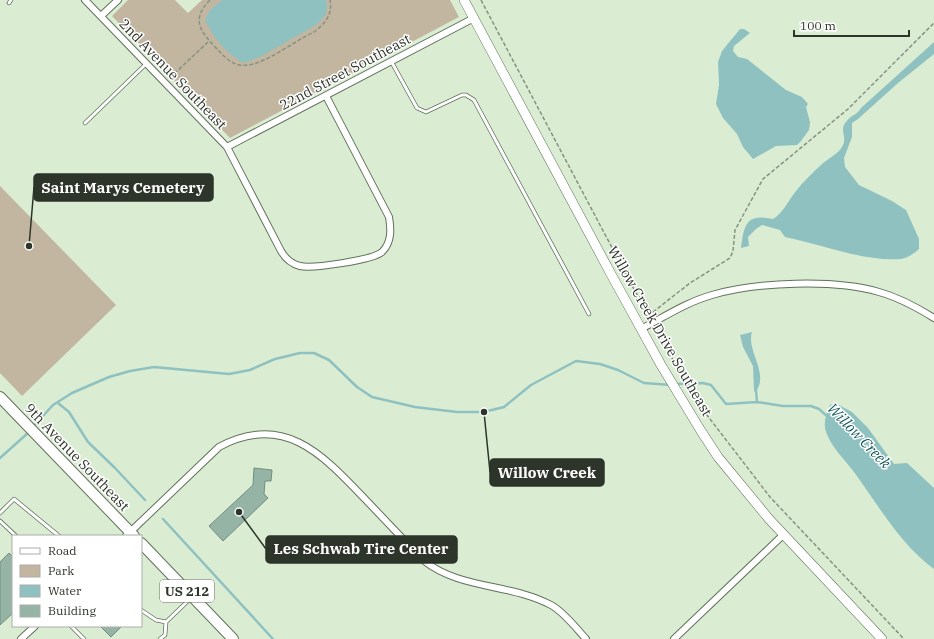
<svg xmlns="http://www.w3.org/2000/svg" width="934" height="639" viewBox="0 0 934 639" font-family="'IBM Plex Serif',serif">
<rect width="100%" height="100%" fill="#daedd3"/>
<path fill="#c2b6a1" d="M128,0H175L188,13L202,0H450L459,17L230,138L112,16Z
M0,186L116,305L22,396L0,373Z"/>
<path fill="#8fc1c0" d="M222,0H326C329,11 325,18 316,25L260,57L244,63C227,55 213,37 205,20L210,10Z
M740,29H744L750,33L734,46L733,51L738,57L747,59L786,90L802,97L808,104L806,107L810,122L809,130L801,141L797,145L776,146L753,159L743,147L737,134L723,118L716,104L719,85L718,62L722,51Z
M934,42V54L898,83L858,119L852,123V137L844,158L845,167L859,185L892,201L906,210L919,239V249C914,254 907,258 901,259C865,262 820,244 785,237L780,230L762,225L756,229L748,237L749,246L741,248C744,225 746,213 773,219C783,213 788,201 796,191C803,182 812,173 821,165C828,158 839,154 843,145C847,136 839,130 846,122C851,115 857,115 861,108Z
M752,332C747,347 762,365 760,381C760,385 757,389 756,393L754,391L753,366L743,347L740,335Z
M835,403L852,412L868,428L894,464L907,463L934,488V569C899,543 879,506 854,472C844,459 832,448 826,432C823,423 826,414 830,405Z"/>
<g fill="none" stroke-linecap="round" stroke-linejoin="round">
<path stroke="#8fc1c0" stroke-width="2.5" d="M676,384L703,383L711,385L726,404L757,402L783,406H811L819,409L828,417
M756,390L757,402
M58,403L69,412L88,442L115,468L145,500
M32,428L53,405L72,393L109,377L130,371L154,367L229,374L250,370L275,359L300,353H314L329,360L357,387L372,397L415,407L457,412H484L504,407L531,385L576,361L600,364L618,370L644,383L671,385
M0,458L29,432
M163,519L273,639"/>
</g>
<path fill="#95b4a6" stroke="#708e80" d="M254,468L272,470L271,481H265L264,494L268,498L223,541L209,526L253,485Z
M9,553L13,557V613L0,625V562Z
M100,626H122L111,637Z"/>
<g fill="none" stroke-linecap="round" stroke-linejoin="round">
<defs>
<path id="lane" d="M9,3L11,0
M391,61L417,108L426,112L462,95H466L474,100L589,314
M85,123L146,64
M0,513L14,499L59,536
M0,521L16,536
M141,610L156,620L166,622L191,598
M71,626L84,639
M160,639L165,635L166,622"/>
<path id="street" d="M85,0L227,147L281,251C285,258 292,264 300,266C312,269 373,260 382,252C392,242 391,229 389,217L326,96
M101,16L118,0
M227,147L474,18
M641,329C664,317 687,302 712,295C757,282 834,279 879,292C897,297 918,308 934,318
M126,536L219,447C284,412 323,455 365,499C384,519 404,540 423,560C460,590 510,583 551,605C564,612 576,628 586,639
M21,639L35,626
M674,639L783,535"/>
<path id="secondary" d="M464,0L612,276L661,365L701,431L718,457L769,519L882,639"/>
<path id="primary" d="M0,397L134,536
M141,543L233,639"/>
</defs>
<use href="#lane" stroke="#61715b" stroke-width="4.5"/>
<use href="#street" stroke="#61715b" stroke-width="8"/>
<use href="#secondary" stroke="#61715b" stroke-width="10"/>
<use href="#primary" stroke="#61715b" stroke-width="12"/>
<path stroke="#859280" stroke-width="1.5" stroke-dasharray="4 2" stroke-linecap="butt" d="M210,0C190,20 201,32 217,49C226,58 233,67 248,65C267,63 296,40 314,32C325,24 333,14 330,0
M481,0L636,293L655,315
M169,76L175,73L208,42
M653,312L690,283L730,258L733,251L735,230L763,179L848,109L934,23
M660,325L673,350L672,358L700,406L770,497L904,639"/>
<use href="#lane" stroke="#fff" stroke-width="3"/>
<use href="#street" stroke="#fff" stroke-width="6"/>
<use href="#secondary" stroke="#fff" stroke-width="9"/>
<use href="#primary" stroke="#fff" stroke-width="10"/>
</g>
<g text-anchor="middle" stroke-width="3" stroke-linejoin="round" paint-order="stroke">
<rect fill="#fff" stroke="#6c716a" stroke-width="1" x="160" y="580" width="54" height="22" rx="3"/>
<g font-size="13" font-weight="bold" fill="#2d342a">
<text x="187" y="596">US 212</text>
</g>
<g font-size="14" fill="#2d342a" stroke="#fff">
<text transform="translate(345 72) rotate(-28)" y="5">22nd Street Southeast</text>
<text transform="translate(173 74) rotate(46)" y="5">2nd Avenue Southeast</text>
<text transform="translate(660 331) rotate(60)" y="5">Willow Creek Drive Southeast</text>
<text transform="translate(77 457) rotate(46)" y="5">9th Avenue Southeast</text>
</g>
<g font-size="15" font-style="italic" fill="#155b5a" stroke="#fff">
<text transform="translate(859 436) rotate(46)" y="5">Willow Creek</text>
</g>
</g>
<path fill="none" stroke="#2d342a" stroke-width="1.5" d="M29 246L34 187M484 412L490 472M239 512L266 549"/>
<g fill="#2d342a" stroke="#fff" stroke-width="1.5">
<circle cx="29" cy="246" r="4"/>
<circle cx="484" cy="412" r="4"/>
<circle cx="239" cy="512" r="4"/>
</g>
<g fill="#2d342a" stroke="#2d342a" stroke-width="1.5">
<rect x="34" y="174" width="179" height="27" rx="4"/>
<rect x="490" y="459" width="114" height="27" rx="4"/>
<rect x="266" y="536" width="191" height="27" rx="4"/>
</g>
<g font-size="15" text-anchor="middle" font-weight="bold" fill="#fff">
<text x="123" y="193">Saint Marys Cemetery</text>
<text x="547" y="478">Willow Creek</text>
<text x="361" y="554">Les Schwab Tire Center</text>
</g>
<rect x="12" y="535" width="130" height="92" fill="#ffffff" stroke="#abaeaa"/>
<rect x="20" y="548" width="20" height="6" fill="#ffffff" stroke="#abaeaa"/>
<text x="48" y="555" font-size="12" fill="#2d342a">Road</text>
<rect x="20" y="565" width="20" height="12" fill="#c2b6a1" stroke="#abaeaa"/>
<text x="48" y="575" font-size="12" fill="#2d342a">Park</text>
<rect x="20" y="585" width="20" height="12" fill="#8fc1c0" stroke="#abaeaa"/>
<text x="48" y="595" font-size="12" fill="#2d342a">Water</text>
<rect x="20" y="605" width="20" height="12" fill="#95b4a6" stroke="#abaeaa"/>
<text x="48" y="615" font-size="12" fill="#2d342a">Building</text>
<path d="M794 30v6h115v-6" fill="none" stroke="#2d342a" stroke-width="2"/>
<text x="800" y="30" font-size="12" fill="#2d342a" stroke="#ffffff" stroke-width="3" paint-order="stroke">100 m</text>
</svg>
